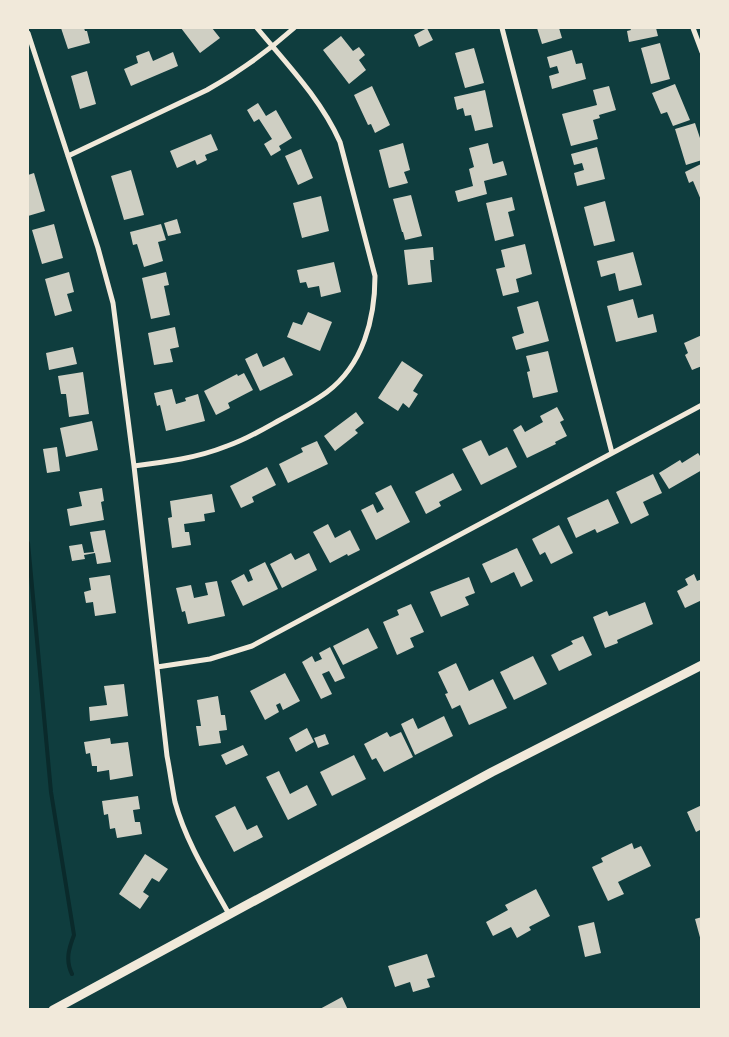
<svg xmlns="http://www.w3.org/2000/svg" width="729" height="1037" viewBox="0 0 729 1037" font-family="'Varela Round',sans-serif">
<rect width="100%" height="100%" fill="#0f3d3e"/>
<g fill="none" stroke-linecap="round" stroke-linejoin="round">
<path stroke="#0a2a2b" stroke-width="4" d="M28,543L51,792L74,935C69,948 65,960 72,974"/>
</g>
<path fill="#cfcfc3" d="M61,28H84L85,31H87L90,43L68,49Z
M181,28H212L220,38L200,53Z
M427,28L433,40L419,47L414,35Z
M537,28H559L562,38L542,44Z
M630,28H656L658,36L629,42L627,31L631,30Z
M341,36L353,51L359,47L365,55L359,60L366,70L349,84L323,50Z
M660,43L670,79L651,84L641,48Z
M474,48L484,83L465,88L455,53Z
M572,50L576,64L582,63L586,79L552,89L549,76L559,73L557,66L550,68L547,57Z
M149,51L153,61L173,52L178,66L131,86L124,69L138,63L136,56Z
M87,71L96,104L80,109L71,76Z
M675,84L690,120L673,126L667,112L661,114L652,93Z
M372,86L390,125L375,133L371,124L368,125L354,95Z
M609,86L616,110L599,115L600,118L593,120L598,139L571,146L562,114L597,105L593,90Z
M485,90L493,127L475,131L471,115L465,116L463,108L457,110L454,97Z
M258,103L266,116L276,110L292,138L279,146L281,150L271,156L264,144L272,139L259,119L254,122L247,110Z
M695,123L702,144V160L686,165L675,129Z
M211,134L218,150L205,155L207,160L197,165L195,160L177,168L170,151Z
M403,143L410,170L404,172L408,183L389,188L379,150Z
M488,143L493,164L503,161L507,175L484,181L487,194L458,202L455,191L473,186L469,169L474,167L469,148Z
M597,147L605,179L577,186L574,173L584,170L582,163L574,165L571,154Z
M301,149L313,178L298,185L285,156Z
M701,164V200L693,181L689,183L685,172Z
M131,170L144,215L124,220L111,176Z
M34,173L45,211L28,216V175Z
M411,195L422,236L405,240L403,232H402L393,199Z
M321,196L329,231L302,238L293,203Z
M512,197L515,210L508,212L514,236L495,241L486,203Z
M605,201L615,241L594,246L584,207Z
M177,219L181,233L168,236L164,223Z
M54,224L63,258L42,264L32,230Z
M161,224L166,240L158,242L163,261L144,267L137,244L133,245L130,232Z
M525,244L532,274L516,279L519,292L503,296L496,269L505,267L501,250Z
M433,247L434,260H430L432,282L408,285L404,250Z
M633,252L642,285L619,291L615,273L601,277L597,261Z
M334,262L341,292L321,297L319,286L308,288L306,282L300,283L297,270Z
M69,272L74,292L67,294L72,311L55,316L45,279Z
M166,272L169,285L164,286L170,315L151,319L142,278Z
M633,299L638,318L653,314L657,332L616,342L607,306Z
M538,301L549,341L516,350L512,337L524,333L517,307Z
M308,312L332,322L320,351L287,337L293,322L302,325Z
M175,327L179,347L170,349L173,362L154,365L148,333Z
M702,335V366L692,370L685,355L688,353L684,343Z
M73,347L77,364L49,370L46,353Z
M548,351L558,392L533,398L527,372L530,371L526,356Z
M257,353L263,367L284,357L293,375L260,391L245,359Z
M402,361L423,375L413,391L418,394L409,408L403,403L398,411L378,398Z
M83,372L89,414L69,417L66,394H61L58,376Z
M244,373L253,390L228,403L230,408L216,415L204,391L237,374L238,376Z
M172,389L176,404L186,401L185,398L198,394L205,421L166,431L160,405L157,406L154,393Z
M557,407L564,420L560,422L567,436L555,442L556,444L527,458L513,430L521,425L525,432L543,422L540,416Z
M356,412L364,423L355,430L358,433L335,451L324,436Z
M92,421L98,450L66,457L60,428Z
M481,440L489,456L507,447L517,467L481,485L462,449Z
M317,441L328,464L288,483L279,464L303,452L301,448Z
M57,447L60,471L47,473L43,449Z
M698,453L702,459V470L669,489L659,473L680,460L682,463Z
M267,467L276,485L252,497L254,502L241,508L230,486Z
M453,473L462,490L439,502L441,506L426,514L415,492Z
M653,474L662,493L643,502L649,515L631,524L616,492Z
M391,485L410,522L376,540L361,510L373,504L377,513L384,509L375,493Z
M102,488L104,501L101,502L104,520L70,526L67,509L82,506L79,492Z
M212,494L215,512L204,514L205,521L184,524L185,532H189L191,545L172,548L168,518L172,517L170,501Z
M608,499L619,523L597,533L595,529L576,538L567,518Z
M328,524L335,538L350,530L360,550L348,556L347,554L330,563L313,532Z
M559,525L573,553L551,564L545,552L540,555L532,539Z
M105,530L111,562L97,564L95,553L84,555L85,559L72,561L69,546L82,544L84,553L94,552L90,532Z
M517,548L533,581L521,587L514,572L491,583L482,564Z
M291,553L295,560L309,553L317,570L282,588L270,564Z
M265,562L278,589L243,606L231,581L244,574L248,582L253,580L249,570Z
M694,574L697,581L702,579V600L685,608L677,591L688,585L685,579Z
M110,575L116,613L95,616L93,602L86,603L84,592L91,590L89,578Z
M469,577L475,593L465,597L469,605L441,617L430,592Z
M217,581L225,616L188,624L185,611L182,612L176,588L191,585L194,598L208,595L205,583Z
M645,602L653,624L617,640L618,643L605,648L593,617L607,611L609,616Z
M411,604L424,632L410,638L414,647L397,655L383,622L399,615L397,610Z
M368,628L378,648L343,665L333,646Z
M583,636L592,655L559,671L551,655L573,644L571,641Z
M330,647L345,678L335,682L329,671L322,674L332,694L321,699L302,662L312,656L315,662L322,659L319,653Z
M533,656L547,684L514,700L500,672Z
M456,663L469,691L493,679L507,708L469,725L460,705L452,709L445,694L448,693L438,672Z
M285,673L300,701L283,710L280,703L276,705L279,712L265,720L250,691Z
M124,684L128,716L90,721L89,707L107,705L104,686Z
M218,696L221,715H225L227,730L219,731L221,743L199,746L196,726H201L197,700Z
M444,716L453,736L415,755L401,724L413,718L418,729Z
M307,728L314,742L296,752L289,738Z
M387,732L390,737L401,732L413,757L384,772L376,758L372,760L364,744Z
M325,734L329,744L318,748L314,738Z
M110,738L111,744L128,742L133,776L110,780L109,770L97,772V766H92L90,753L86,754L84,742Z
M243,745L248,755L226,765L221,755Z
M354,755L366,779L332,796L320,772Z
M279,771L290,794L307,785L317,805L288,820L266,777Z
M138,796L140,809L133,810L135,822H140L142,834L117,838L115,828L110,829L108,814L104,815L102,801Z
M702,805V829L696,832L687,812Z
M235,806L247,830L257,825L263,837L234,852L215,816Z
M632,843L634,849L641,846L651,866L618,882L624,894L608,901L592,867L603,862L601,858Z
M145,854L168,869L159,882L152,878L143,892L149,896L140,909L119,894Z
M536,889L550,916L529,927L531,930L517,938L511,927L493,936L486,922L508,910L505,905Z
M702,917V941H701L695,919Z
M594,922L601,953L585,957L578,926Z
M427,954L435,977L427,979L430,987L413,992L410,982L395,987L388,966Z
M342,997L348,1010H318Z"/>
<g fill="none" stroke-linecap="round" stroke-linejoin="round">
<path stroke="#f1e9da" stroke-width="5" d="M502,28L612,453
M693,28L702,52
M28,33L98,248L113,303L134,466L167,756C170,771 172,787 175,802C186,842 209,878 229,914
M68,156L207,90C239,72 267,52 294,28
M134,466C166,462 197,458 227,446C245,440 262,430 278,421C295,412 312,403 327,392C363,365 375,319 375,276L340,142C321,99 286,63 257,28
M157,667L210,659L252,646L702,405"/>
<path stroke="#f1e9da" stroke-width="9" d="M53,1010L492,772L702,665"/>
</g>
<rect width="729" height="1037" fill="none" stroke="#f1e9da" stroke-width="58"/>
</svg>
